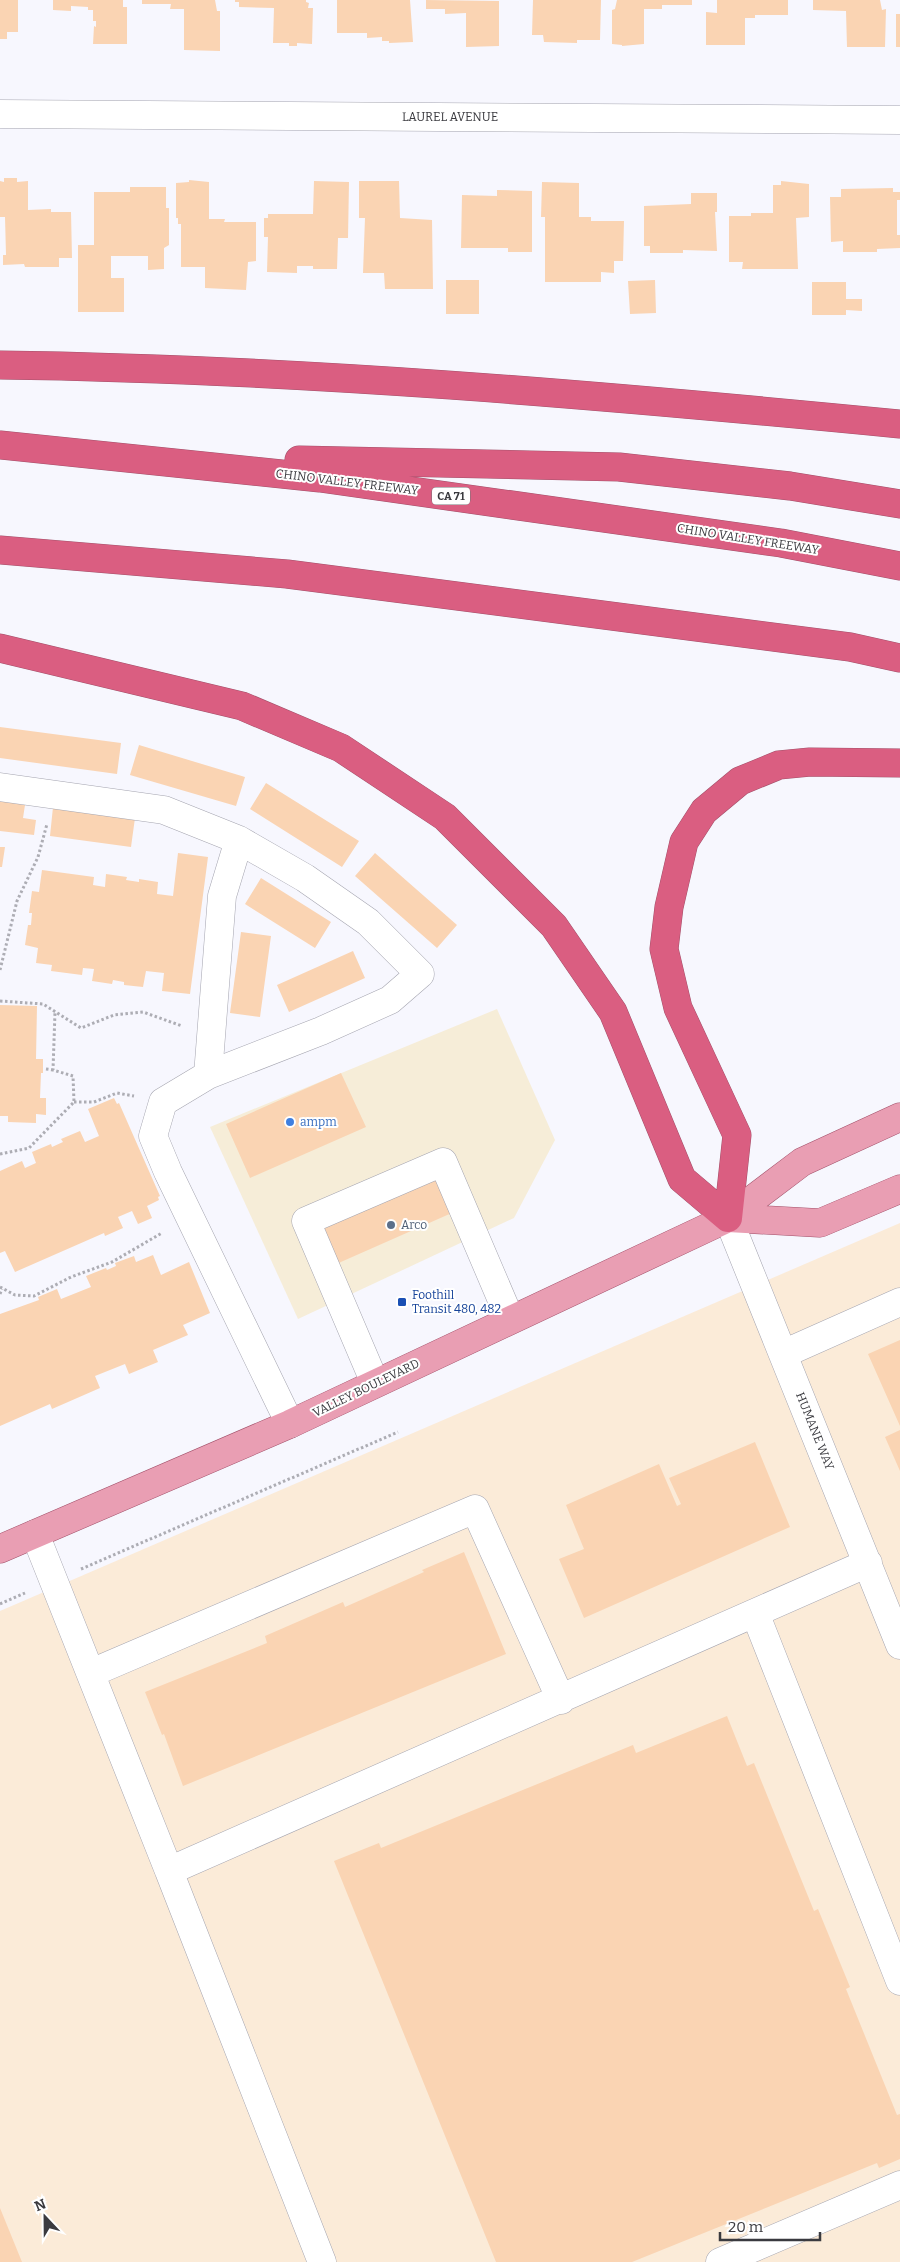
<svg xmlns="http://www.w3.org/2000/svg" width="900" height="2262" viewBox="0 0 900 2262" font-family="Bitter,serif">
<rect width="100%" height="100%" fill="#f7f7fe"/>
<path fill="#f6edd8" d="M497,1009L555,1140L514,1218L298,1319L210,1127Z"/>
<path fill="#fbebd8" d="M900,1223V2262H0V1611Z"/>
<path fill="#fad4b3" d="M0,0H18V32H7V39H0Z
M53,0H123V7H127V44H93L94,26L96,27V21H93V10H88V7L71,6V11L53,10Z
M142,0H215L217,11H220V51L184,50V9H170L171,4H142Z
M235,0H306V2L309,3L308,8H313L312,44L297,43V46H289V43H273L274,8L239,7V2H235Z
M337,0H410L413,42L389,43V41H382V37L367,38V33H337Z
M426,0L499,1V46L466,47V13L445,14V9H426Z
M533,0H601L600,40H577V43L544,42L543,35H532Z
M617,0H692V5H662V9H644V44L622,46V45L612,44V10L615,9Z
M717,0H788V15H755V18H745V45H706V12L717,13Z
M813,0H880L882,10L886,9L885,47H847L846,11L813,10Z
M896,14H900V47H896Z
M4,178H17V182L28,181V210L51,209V212H71L72,258H59V267H25L24,264L3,265V255H6L5,217H0V181L4,182Z
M189,180L209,182V219H225L224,222H256V261L248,262L246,290L205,288V267H181V224H178V218H176V183L189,182Z
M314,181L349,182L348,238H338L337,269H313V266H297V273L267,272L268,237H264V218H268V214H313Z
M359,181H399L400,218L432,220L433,289H385L384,273H363L365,218H359Z
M781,181L809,184V217L796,218L798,269H742L743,262H729V216H751V213H773V185H781Z
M542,182L579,183V217H591V221H624L623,261H614V273L601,272V282H545V217H541Z
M130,187H166V208H169V245L164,248V269L148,270V256H111V278H124V312H78V245H94V192H130Z
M893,188V192H900V200H897V235H900V248L877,249V252H843V241L831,242L830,197H841V189Z
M497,190L532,191V252H508V248H461L462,195L497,196Z
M691,193H717V212H715L717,251L683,250V253H650V246H644V206L691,204Z
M446,280H479V314H446Z
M655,280L656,313L630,314L628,281Z
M812,282H846V299H862V311L846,310V315H812Z
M0,727L121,743L117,774L0,758Z
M139,745L245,777L236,806L130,775Z
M266,783L359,841L342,867L250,809Z
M0,800L25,805L23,818L36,820L34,835L0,831Z
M53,807L135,818L131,847L50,836Z
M0,847H5L2,867H0Z
M178,853L208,857L190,994L162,991L164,973L146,971L143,987L124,985V982L113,980L112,984L92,981L94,969L83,968L82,975L51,971L52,965L36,963L38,948L25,945L28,925H31L32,913H29L32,891L39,892L42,870L94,877L93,885L105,887L106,874L127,877L126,880L139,882V879L158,882L157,894L173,896Z
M375,853L457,925L437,948L355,876Z
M261,878L331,922L315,948L245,904Z
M241,932L271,936L260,1017L230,1013Z
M353,951L365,978L289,1012L277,985Z
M0,1005L37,1006L36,1059H43V1073H41L40,1098H46V1115L36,1114V1123L8,1122V1116H0Z
M341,1073L366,1127L250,1178L226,1124Z
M114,1098L117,1104L119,1103L160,1196L158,1197L159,1200L147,1206L152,1218L138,1224L132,1211L118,1217L123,1228L105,1236L104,1233L15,1272L5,1251L0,1253V1171L22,1161L25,1168L36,1163L32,1152L51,1144L52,1147L63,1142L61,1139L80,1131L85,1142L99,1136L88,1109Z
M432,1163L454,1212L316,1273L294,1224Z
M153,1255L161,1275L189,1262L210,1313L183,1325L188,1335L153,1350L158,1362L129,1374L125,1364L95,1376L100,1388L52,1409L50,1404L0,1426V1314L39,1300L38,1297L57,1289L61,1299L91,1287L86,1276L106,1268L107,1270L116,1266L115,1263L134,1256L136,1262Z
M900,1340V1426L868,1354Z
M900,1430V1471L885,1437Z
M755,1442L790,1527L584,1618L559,1559L584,1549L566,1505L659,1464L677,1506L681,1504L669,1478Z
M464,1552L506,1654L183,1786L164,1734L162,1735L145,1692L267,1643L265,1636L343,1602L345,1607L424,1572L422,1570Z
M727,1716L747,1766L754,1763L814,1911L818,1909L850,1987L846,1989L897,2115L900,2114V2159L879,2168L877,2163L632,2262H496L334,1861L379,1843L381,1848L633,1745L636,1753Z
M0,2208L22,2262H0Z"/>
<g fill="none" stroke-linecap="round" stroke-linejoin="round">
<defs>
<path id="minor" d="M0,114L900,120
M0,787L164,810L239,840L305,878L368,922L420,974L390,1000L321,1031L208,1075L163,1102L153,1136L168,1172L290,1424
M208,1075L222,896L239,840
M728,1218L900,1645
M783,1354L900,1302
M375,1383L306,1221L443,1162L510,1319
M35,1534L169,1871L868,1563
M755,1613L900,1981
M91,1673L475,1509L561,1700
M169,1871L322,2262
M720,2262L900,2185"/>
<path id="major" d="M728,1218L820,1223L900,1189
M0,1549L290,1424L728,1218L802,1162L900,1117"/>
<path id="highway" d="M0,365C301,369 601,395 900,424
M0,445L320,478L781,543L900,566
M299,460L619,467L790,486L900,504
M0,550L287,574L850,647L900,658
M0,648L242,706L341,748L445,817L554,926L613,1012L682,1179L728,1218
M728,1218L737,1135L678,1008L664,949L669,907L684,842L704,811L740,781L779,765L810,762L900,763"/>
</defs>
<use href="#minor" stroke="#a5a5b0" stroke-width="29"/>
<use href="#major" stroke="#a2516a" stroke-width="29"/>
<use href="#highway" stroke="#a2516a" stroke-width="29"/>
<path stroke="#adadb4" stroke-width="3" stroke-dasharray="2.5 2.5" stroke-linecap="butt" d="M0,970L17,901L38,857L47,824
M0,1001L43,1004L81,1028L114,1015L143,1012L182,1026
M46,1069L53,1070
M74,1102H94L117,1093L134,1096
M0,1154L29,1148L74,1102L73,1076L53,1070L55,1012
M0,1287L15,1295L34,1296L71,1277L112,1262L162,1233
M0,1294L2,1289
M81,1569L398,1432
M0,1604L25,1593"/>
<use href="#minor" stroke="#fff" stroke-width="28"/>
<use href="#major" stroke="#e99eb3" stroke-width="28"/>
<use href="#highway" stroke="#da5e81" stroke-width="28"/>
</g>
<circle fill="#3f7fe0" stroke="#fff" stroke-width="2" cx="290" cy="1122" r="5"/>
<circle fill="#5c6f8a" stroke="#fff" stroke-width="2" cx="391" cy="1225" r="5"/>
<rect fill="#1a4fb4" stroke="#fff" stroke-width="2" x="397" y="1297" width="10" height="10" rx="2.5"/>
<g text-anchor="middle" stroke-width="4" stroke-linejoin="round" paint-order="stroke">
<rect fill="#fff" stroke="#757579" stroke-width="1" x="432" y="487.5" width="38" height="17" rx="4"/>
<g font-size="11" font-weight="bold" fill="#3a3a3f">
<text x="451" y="500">CA 71</text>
</g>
<g font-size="12" fill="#3a3a3f" stroke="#fff">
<text x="450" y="121">LAUREL AVENUE</text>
<text transform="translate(347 482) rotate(7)" y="4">CHINO VALLEY FREEWAY</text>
<text transform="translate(748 539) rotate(9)" y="4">CHINO VALLEY FREEWAY</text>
<text transform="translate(366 1388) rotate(-26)" y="4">VALLEY BOULEVARD</text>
<text transform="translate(815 1431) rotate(68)" y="4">HUMANE WAY</text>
</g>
<g font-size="12" fill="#366cbe" stroke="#fff" text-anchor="start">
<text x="300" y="1126">ampm</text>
</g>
<g font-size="12" fill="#4e5e75" stroke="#fff" text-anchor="start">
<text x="401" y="1229">Arco</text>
</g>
<g font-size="12" fill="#164399" stroke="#fff" text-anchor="start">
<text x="412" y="1299">Foothill<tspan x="412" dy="14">Transit 480, 482</tspan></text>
</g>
</g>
<g transform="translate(45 2217) rotate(338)" stroke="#ffffff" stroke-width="4" paint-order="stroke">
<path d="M0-4L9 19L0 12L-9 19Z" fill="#3a3a3f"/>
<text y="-8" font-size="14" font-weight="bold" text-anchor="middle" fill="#3a3a3f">N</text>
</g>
<path d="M720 2232v8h100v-8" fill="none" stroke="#3a3a3f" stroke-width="2.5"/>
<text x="728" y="2232" font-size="15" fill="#3a3a3f" stroke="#ffffff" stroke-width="4" paint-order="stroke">20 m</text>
</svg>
